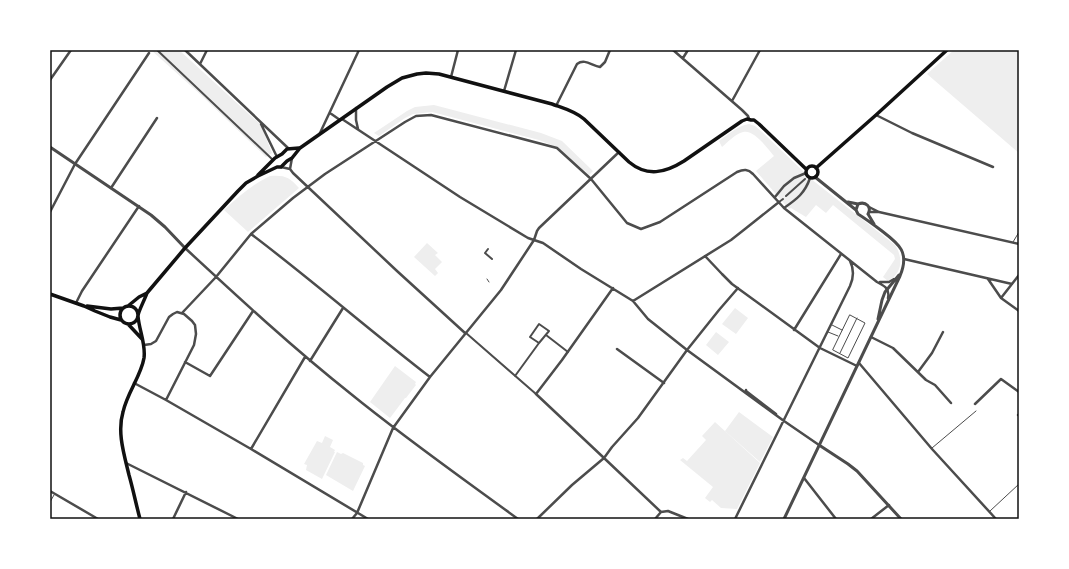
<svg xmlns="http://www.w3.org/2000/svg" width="1069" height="569" viewBox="0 0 1069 569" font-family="Jost,sans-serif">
<rect width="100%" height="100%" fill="#fff"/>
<path fill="#eee" d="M151,50H179L261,125L272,153L266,157L201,95Z
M954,50H1019V153L927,74Z
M434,105L541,133L562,141L593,171L589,175L559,148L539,140L432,112L413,114L405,118L379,136L374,133L407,111L415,107Z
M749,124L755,126L762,132L804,172L807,177L811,179L895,245C903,257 903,273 888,281L883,277L895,259L894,255L833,205L826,213L816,205L806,217L791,208L789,209L756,171L774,156C768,149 754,129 743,132C735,134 728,142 722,147L719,141C729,134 737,126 749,124Z
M270,176C285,175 289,177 299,188L248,232L224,210C239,197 251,185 270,176Z
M427,243L438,253L435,255L442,262L435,269L438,273L435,276L414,257Z
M735,308L748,318L736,334L722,324Z
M716,332L729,342L718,355L706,345Z
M395,366L416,382L415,384L416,385L406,398H405L390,418L370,402Z
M739,412L773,437L760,462L725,431Z
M715,422L760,463L737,509L721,508L712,500L710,502L705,498L713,487L680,460L683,458L687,461L706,440L702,436Z
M325,436L333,440L330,447L335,450L334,452H335L322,479L306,470L307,465L304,464L317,441L322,443Z
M337,452L341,454L343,453L363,463V465L365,466L353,491L326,475Z"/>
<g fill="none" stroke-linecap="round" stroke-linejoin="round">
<path stroke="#4c4c4c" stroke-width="1" d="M1013,242L1019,232
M487,279L489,282
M850,315L865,323L848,358L833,350Z
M832,325L842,330
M828,332L838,336
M840,353L857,318
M932,448L976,411
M50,502L54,495
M990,511L1019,484"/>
<path stroke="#4c4c4c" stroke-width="2" d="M157,50L273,160
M786,196L805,179
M779,202L783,199
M488,249L485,253L492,259
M539,324L549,331L539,343L530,337Z
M466,333L536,394
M546,335L568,352
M515,376L539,343"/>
<path stroke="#4c4c4c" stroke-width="2.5" d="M185,50L288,148
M673,50L742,110L748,116L749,119
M683,58L688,50
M200,64L207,50
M451,77L458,50
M50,80L71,50
M504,91L516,50
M732,101L760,50
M556,106L577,64C585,58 592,66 600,67L605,62L610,50
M356,108V120L358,129
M330,113L340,120
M876,115L912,133L993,167
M342,119L460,197L528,238L543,243L581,269L633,301L648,319L687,350L784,421L819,445
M261,124L277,157
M320,133L359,50
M281,167L290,169L293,173L397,271L465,333
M290,169L292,158
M111,188L157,118
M775,197L784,186L794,178L806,173
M869,207L879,212L1019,244
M784,208C797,199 805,193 810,178
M50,212L75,164L149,53
M869,212H879
M251,234C312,280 369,330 430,377
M185,248C239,298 293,348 351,394C405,438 462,478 518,519
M705,256L722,274L732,284L820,348L857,366
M904,259L1012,284
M988,279L1001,298L1019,311
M880,282H889L894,279
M613,288L562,360L536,394L604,458L661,512
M1001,298L1019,275
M633,301L731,240L745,229L779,202
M76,303L82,291L139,206
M182,313L216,277L251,234L293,198L325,174L405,122L416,116L431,115L557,148L591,179L627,223L641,229L660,222L737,172C744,169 748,169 753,174L784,208L877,282C885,286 890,289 888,298
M794,330L841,254
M871,337L893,348L926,380L935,385L951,403
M144,345L151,344L156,341L169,317L173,314L177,312L184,314L192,321L195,325L196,334L194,345L166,400
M617,349L664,383
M310,361L343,308
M185,362L210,376L253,311
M859,363L932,449L996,519
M918,372L932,353L943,332
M134,383L166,400L251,449L368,519
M746,390V391L776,414
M975,404L1001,379L1019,392
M1018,415H1019
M251,449L305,357
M126,463L238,519
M804,478L836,519
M50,491L98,519
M661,512L668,511L688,519
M173,519L186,492
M352,519L357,513L393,428L430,377L501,290L534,240L537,231L539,228L619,152
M537,519L572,485L604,458L612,447L638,418L687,350L719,310L738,288
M655,519L661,512
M735,519L850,286C854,277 854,269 850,261
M871,519L889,505"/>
<path stroke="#4c4c4c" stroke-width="3" d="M50,147L151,215L165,227L185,248
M848,202L858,204
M856,210L858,204C866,201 872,207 868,214
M868,214L874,224
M878,319L882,300L885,292L899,275
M819,445L848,464L857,471L901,519
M784,519L900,276C910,252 899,244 882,231C874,225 866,219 858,214L856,210L815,177"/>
<path stroke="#111" stroke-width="3.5" d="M806 172a6 6 0 1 1 12 0a6 6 0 1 1-12 0Z
M816,168L876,115L947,50
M258,175L275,158L282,154L287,149L299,148
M50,294L84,306L95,311L110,317L121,320
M120 315a9 9 0 1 1 18 0a9 9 0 1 1-18 0Z
M87,306L111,309L123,308
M128,306L139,297L147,293
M128,324L142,339
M140,519C136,504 133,489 129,475C124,454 117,432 123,412C127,393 141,376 144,358C146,344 139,330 138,316C138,312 145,299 147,293L185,248L238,191L246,183L258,176L277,167H281L287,161L292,158L300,148L387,87L402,78L417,74L426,73L439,74L552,104C563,108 575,111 584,119L629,162C647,177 665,173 684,161L742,121L747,119L751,120H754L759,124L806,169"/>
</g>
<rect width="1069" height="569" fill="none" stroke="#ffffff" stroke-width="102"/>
<rect x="51" y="51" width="967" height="467" fill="none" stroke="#111" stroke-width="1.5"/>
</svg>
